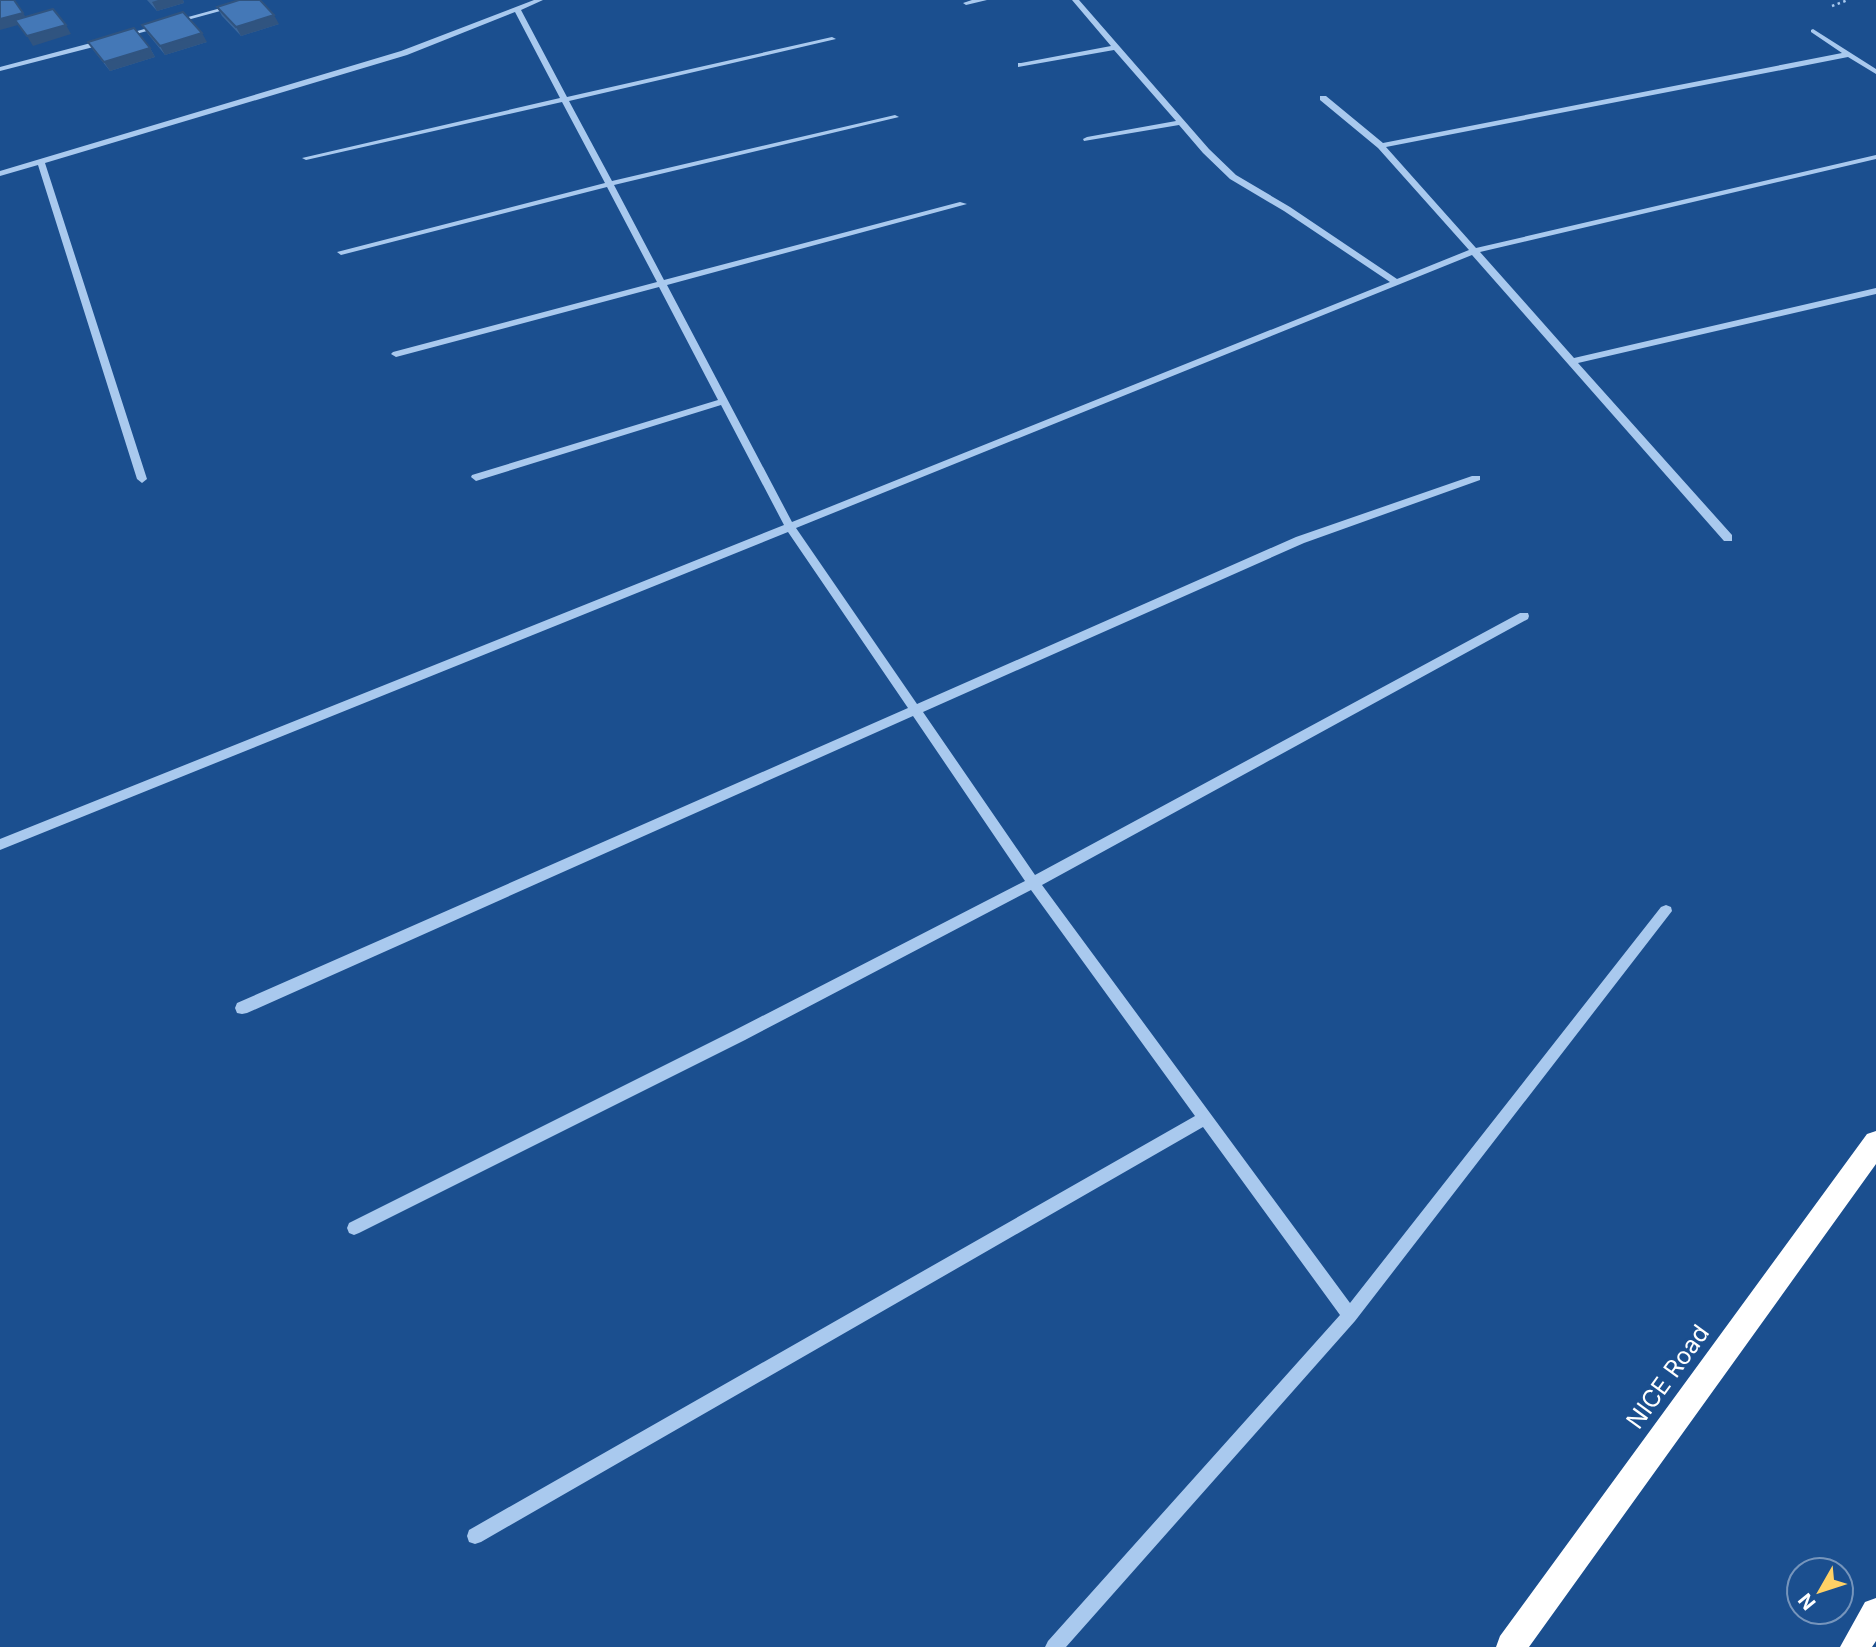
<svg xmlns="http://www.w3.org/2000/svg" width="1876" height="1647" viewBox="0 0 1876 1647" font-family="Inter,sans-serif">
<rect width="100%" height="100%" fill="#1b4f8f"/>
<g fill="none" stroke-linecap="round" stroke-linejoin="round">
<path stroke="#a9c9ee" stroke-width="2.5" stroke-dasharray="2.5 3.5" stroke-linecap="butt" d="M1832,6L1848,0"/>
<path fill="#a9c9ee" fill-rule="evenodd" d="M250,0H261L125,37L119,36Z
M534,0H543L521,10L567,97L832,37L836,39L569,101L612,181L895,115L899,117L614,185L664,280L960,202L967,204L667,285L792,522L1390,282L1284,211L1230,179L1203,153L1179,125L1084,141L1083,139L1087,137L1176,121L1114,50L1018,67V63H1021L1111,46L1072,0H1079L1209,149L1236,175L1290,207L1397,279L1469,250L1378,148L1320,100V96H1326L1383,143L1842,53L1811,32V30L1813,29L1876,69V74L1848,57L1386,147L1476,248L1876,155V159L1480,252L1574,358L1876,288V294L1578,363L1732,535V541H1724L1472,255L796,528L917,704L1296,537L1472,476H1480V480L1304,543L923,712L1035,875L1520,613H1528L1529,616L1528,619L1042,885L1350,1303L1661,907L1666,905L1671,907L1672,911L1355,1321L1066,1647H1045L1048,1641L1340,1315L1203,1127L481,1542L475,1544L469,1542L467,1536L469,1530L1195,1116L1031,890L745,1040L359,1233L354,1235L349,1233L347,1228L349,1223L735,1030L1025,881L913,716L247,1013L242,1014L237,1013L235,1008L237,1003L908,708L788,532L0,850V839L784,525L721,405L476,481L471,477L472,475L718,400L659,287L396,357L391,354L393,352L657,282L607,187L341,255L337,252L605,183L562,102L306,160L302,158L560,98L515,12L407,55L45,163L147,479L142,483L137,479L38,165L0,176V171L401,51Z
M972,0H987L966,5L963,3Z
M106,39L110,41L109,43L0,71V67Z"/>
<path fill="#fff" fill-rule="evenodd" d="M1876,1131V1164L1529,1647H1496L1500,1636L1867,1134Z
M1876,1598V1641L1872,1647H1840L1865,1602Z"/>
</g>
<path fill="#3a679d" d="M147,0H183L184,3L157,11Z
M217,7L279,24L241,36L222,16Z
M142,25L207,42L165,55L148,34Z
M88,42L150,48L155,57L110,71L94,51Z"/>
<path fill="#305480" d="M158,0H183L184,3L157,11L152,2Z
M23,13L29,22L0,30V19Z
M274,15L279,24L241,36L236,27Z
M66,25L71,34L33,46L27,36Z
M202,33L207,42L165,55L160,46Z
M150,48L155,57L110,71L104,62Z"/>
<path fill="#4478b7" stroke="#305480" stroke-width="2" d="M0,0H14L23,13L0,19Z
M239,0H260L274,15L236,27L217,7Z
M53,9L66,25L27,36L15,20Z
M183,12L202,33L160,46L142,25Z
M134,28L150,48L104,62L88,42Z"/>
<g text-anchor="middle" stroke-width="6" stroke-linejoin="round" paint-order="stroke">
<g font-size="24" fill="#fff" stroke="#1b4f8f">
<text transform="translate(1668 1377) rotate(-54)" y="8">NICE Road</text>
</g>
</g>
<g transform="translate(1820 1591) rotate(231)"><circle r="33" fill="#1b4f8f" stroke="#7695bc" stroke-width="2"/>
<path d="M0-5L12 26L0 18L-12 26Z" fill="#ffd166"/>
<text y="-10" font-size="19" font-weight="bold" text-anchor="middle" fill="#ffffff">N</text>
</g>
</svg>
